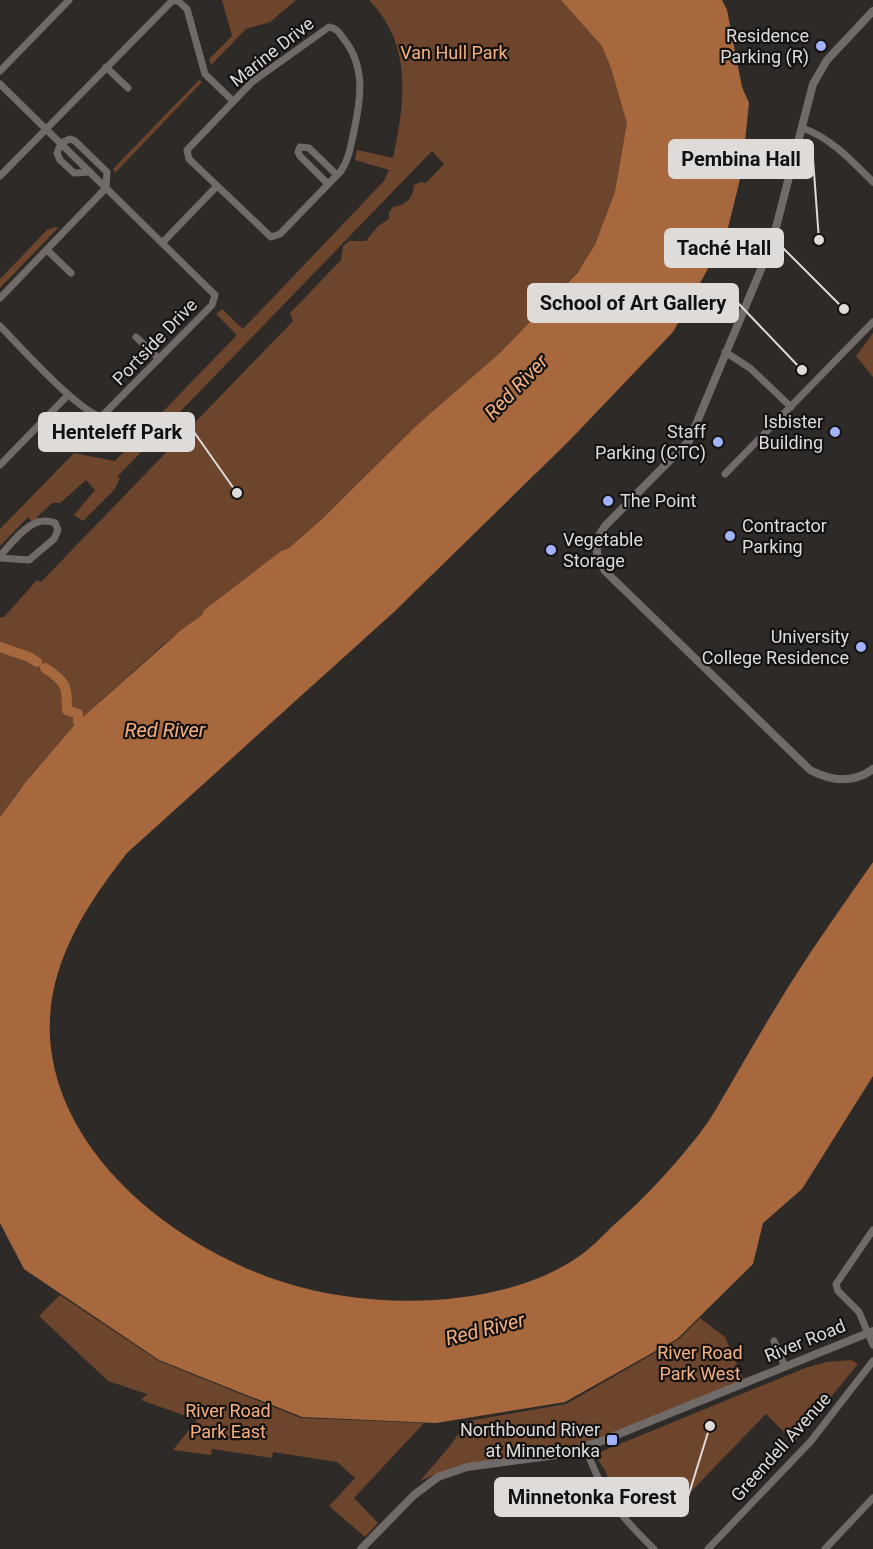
<svg xmlns="http://www.w3.org/2000/svg" width="873" height="1549" viewBox="0 0 873 1549" font-family="Roboto,sans-serif">
<rect width="100%" height="100%" fill="#2e2a27"/>
<path fill="#6c452c" d="M222,0H296L270,22L246,29L211,65L209,59L232,36Z
M369,0H574L599,28L630,112L628,160L594,254L500,354L417,425L322,519L289,548L281,551L204,610L202,615L164,644L76,723L29,777L28,784L20,789L0,817V617H4L37,580L41,582L293,321L290,313L341,260L343,246L349,241H366L378,226L389,219V212L393,207C406,205 413,199 414,185L421,182L426,183L444,164L432,151L117,477L120,478L114,490L83,521L74,515L95,490L86,480L60,503H52L37,517L42,524L35,526L28,517L0,546V529L74,453L115,461L237,335L216,314L222,309L243,329L384,181L389,170L355,160L357,150L393,158C405,102 413,45 369,0Z
M199,80L202,82L115,173L113,169Z
M56,227L58,228L0,288V279L47,230Z
M873,333V377L856,356Z
M60,1295L159,1361L301,1418L424,1423L354,1498L378,1523L365,1537L329,1506L355,1478L337,1462L273,1452L272,1458L212,1449L211,1455L173,1450L197,1420L141,1400L147,1394L108,1381L39,1316Z
M700,1318L725,1337L744,1380L599,1439L559,1451L436,1474L420,1481L449,1447L468,1421L566,1404L679,1339Z
M851,1360L858,1364L794,1442L766,1414L679,1504L657,1484L632,1510L629,1508L626,1511L612,1495L606,1472L597,1458L598,1453L805,1368L827,1362Z"/>
<path fill="#a7683e" d="M561,0H722L727,10L742,87L749,103L742,171L726,236L673,332L569,441L394,612L127,853C85,907 46,966 50,1038C58,1157 177,1248 283,1282C369,1310 498,1310 575,1259C590,1250 603,1235 616,1223C647,1196 674,1166 700,1133C711,1119 720,1102 729,1087C750,1051 770,1016 792,981C818,940 846,901 873,862V1076L802,1189L763,1223L753,1264L677,1339L565,1402L436,1423L302,1417L159,1360L24,1269L0,1223V817L28,779L76,723L180,631L202,615L204,610L281,551L289,548L322,519L417,425L500,353L578,272L595,245L615,192L627,123L611,68L602,46Z"/>
<g fill="none" stroke-linecap="round" stroke-linejoin="round">
<path stroke="#a7683e" stroke-width="10" d="M0,647L29,657L37,662
M45,668C66,682 67,685 67,710L78,714V721"/>
<path stroke="#706b68" stroke-width="7" d="M329,27C336,28 339,32 343,38C366,66 361,98 354,131C351,145 349,159 341,171L280,234L271,237L189,159L187,150L252,82Z
M106,67L128,88
M0,71L69,0
M0,84L215,295L212,305L102,416C83,417 17,343 0,326
M802,128C830,137 852,161 873,182
M90,172L74,173L60,160L57,153L61,143L70,139L75,141L107,172L106,188
M0,176L172,1H178L187,9L205,74L233,101
M328,184L300,156L298,152L300,147L309,148L337,175
M163,242L216,187
M47,250L71,273
M0,298L106,188
M136,337L159,359
M725,352L750,368L791,407
M0,465L68,395
M725,474L873,322
M0,556C14,541 32,513 55,523L58,530L54,539L29,560L0,558
M873,1230L836,1284L838,1291L859,1312L873,1345
M774,1341L785,1367
M585,1446C602,1494 618,1514 654,1549
M708,1549L811,1441L873,1361
M825,1549L873,1498"/>
<path stroke="#706b68" stroke-width="8" d="M873,11L827,60L813,84L772,243L689,441L605,526C594,541 594,556 605,571L810,770C831,781 853,784 873,769
M361,1549L414,1495L438,1477L467,1467L557,1455L599,1442L873,1331"/>
</g>
<g fill="#a2b2fd" stroke="#151312" stroke-width="2">
<circle cx="821" cy="46" r="6"/>
<circle cx="835" cy="432" r="6"/>
<circle cx="718" cy="442" r="6"/>
<circle cx="608" cy="501" r="6"/>
<circle cx="730" cy="536" r="6"/>
<circle cx="551" cy="550" r="6"/>
<circle cx="861" cy="647" r="6"/>
<rect x="606" y="1434" width="12" height="12" rx="3"/>
</g>
<g text-anchor="middle" stroke-width="4.5" stroke-linejoin="round" paint-order="stroke">
<g font-size="18" fill="#dedbd9" stroke="#151312" text-anchor="end">
<text x="809" y="42">Residence<tspan x="809" dy="21">Parking (R)</tspan></text>
<text x="823" y="428">Isbister<tspan x="823" dy="21">Building</tspan></text>
<text x="706" y="438">Staff<tspan x="706" dy="21">Parking (CTC)</tspan></text>
<text x="620" y="507" text-anchor="start">The Point</text>
<text x="742" y="532" text-anchor="start">Contractor<tspan x="742" dy="21">Parking</tspan></text>
<text x="563" y="546" text-anchor="start">Vegetable<tspan x="563" dy="21">Storage</tspan></text>
<text x="849" y="643">University<tspan x="849" dy="21">College Residence</tspan></text>
<text x="600" y="1436">Northbound River<tspan x="600" dy="21">at Minnetonka</tspan></text>
</g>
<g font-size="18" fill="#dedbd9" stroke="#151312">
<text transform="translate(272 52) rotate(-38)" y="6">Marine Drive</text>
<text transform="translate(155 342) rotate(-46)" y="6">Portside Drive</text>
<text transform="translate(805 1341) rotate(-22)" y="6">River Road</text>
<text transform="translate(781 1447) rotate(-48)" y="6">Greendell Avenue</text>
</g>
<g font-size="18" fill="#f6af81" stroke="#151312">
<text x="454" y="59">Van Hull Park</text>
<text x="700" y="1359">River Road<tspan x="700" dy="21">Park West</tspan></text>
<text x="228" y="1417">River Road<tspan x="228" dy="21">Park East</tspan></text>
</g>
<g font-size="20" font-style="italic" fill="#f6af81" stroke="#151312">
<text transform="translate(516 387) rotate(-46)" y="7">Red River</text>
<text x="165" y="737">Red River</text>
<text transform="translate(485 1329) rotate(-14)" y="7">Red River</text>
</g>
</g>
<path fill="none" stroke="#dedbd9" stroke-width="2" d="M819 240L813 159M844 309L783 248M802 370L738 303M237 493L194 432M710 1426L688 1497"/>
<g fill="#dedbd9" stroke="#151312" stroke-width="2">
<circle cx="819" cy="240" r="6"/>
<circle cx="844" cy="309" r="6"/>
<circle cx="802" cy="370" r="6"/>
<circle cx="237" cy="493" r="6"/>
<circle cx="710" cy="1426" r="6"/>
</g>
<g fill="#dedbd9" stroke="#dedbd9" stroke-width="2">
<rect x="669" y="140" width="144" height="38" rx="6"/>
<rect x="665" y="229" width="118" height="38" rx="6"/>
<rect x="528" y="284" width="210" height="38" rx="6"/>
<rect x="39" y="413" width="155" height="38" rx="6"/>
<rect x="495" y="1478" width="193" height="38" rx="6"/>
</g>
<g font-size="20" text-anchor="middle" font-weight="bold" fill="#111">
<text x="741" y="166">Pembina Hall</text>
<text x="724" y="255">Taché Hall</text>
<text x="633" y="310">School of Art Gallery</text>
<text x="117" y="439">Henteleff Park</text>
<text x="592" y="1504">Minnetonka Forest</text>
</g>
</svg>
